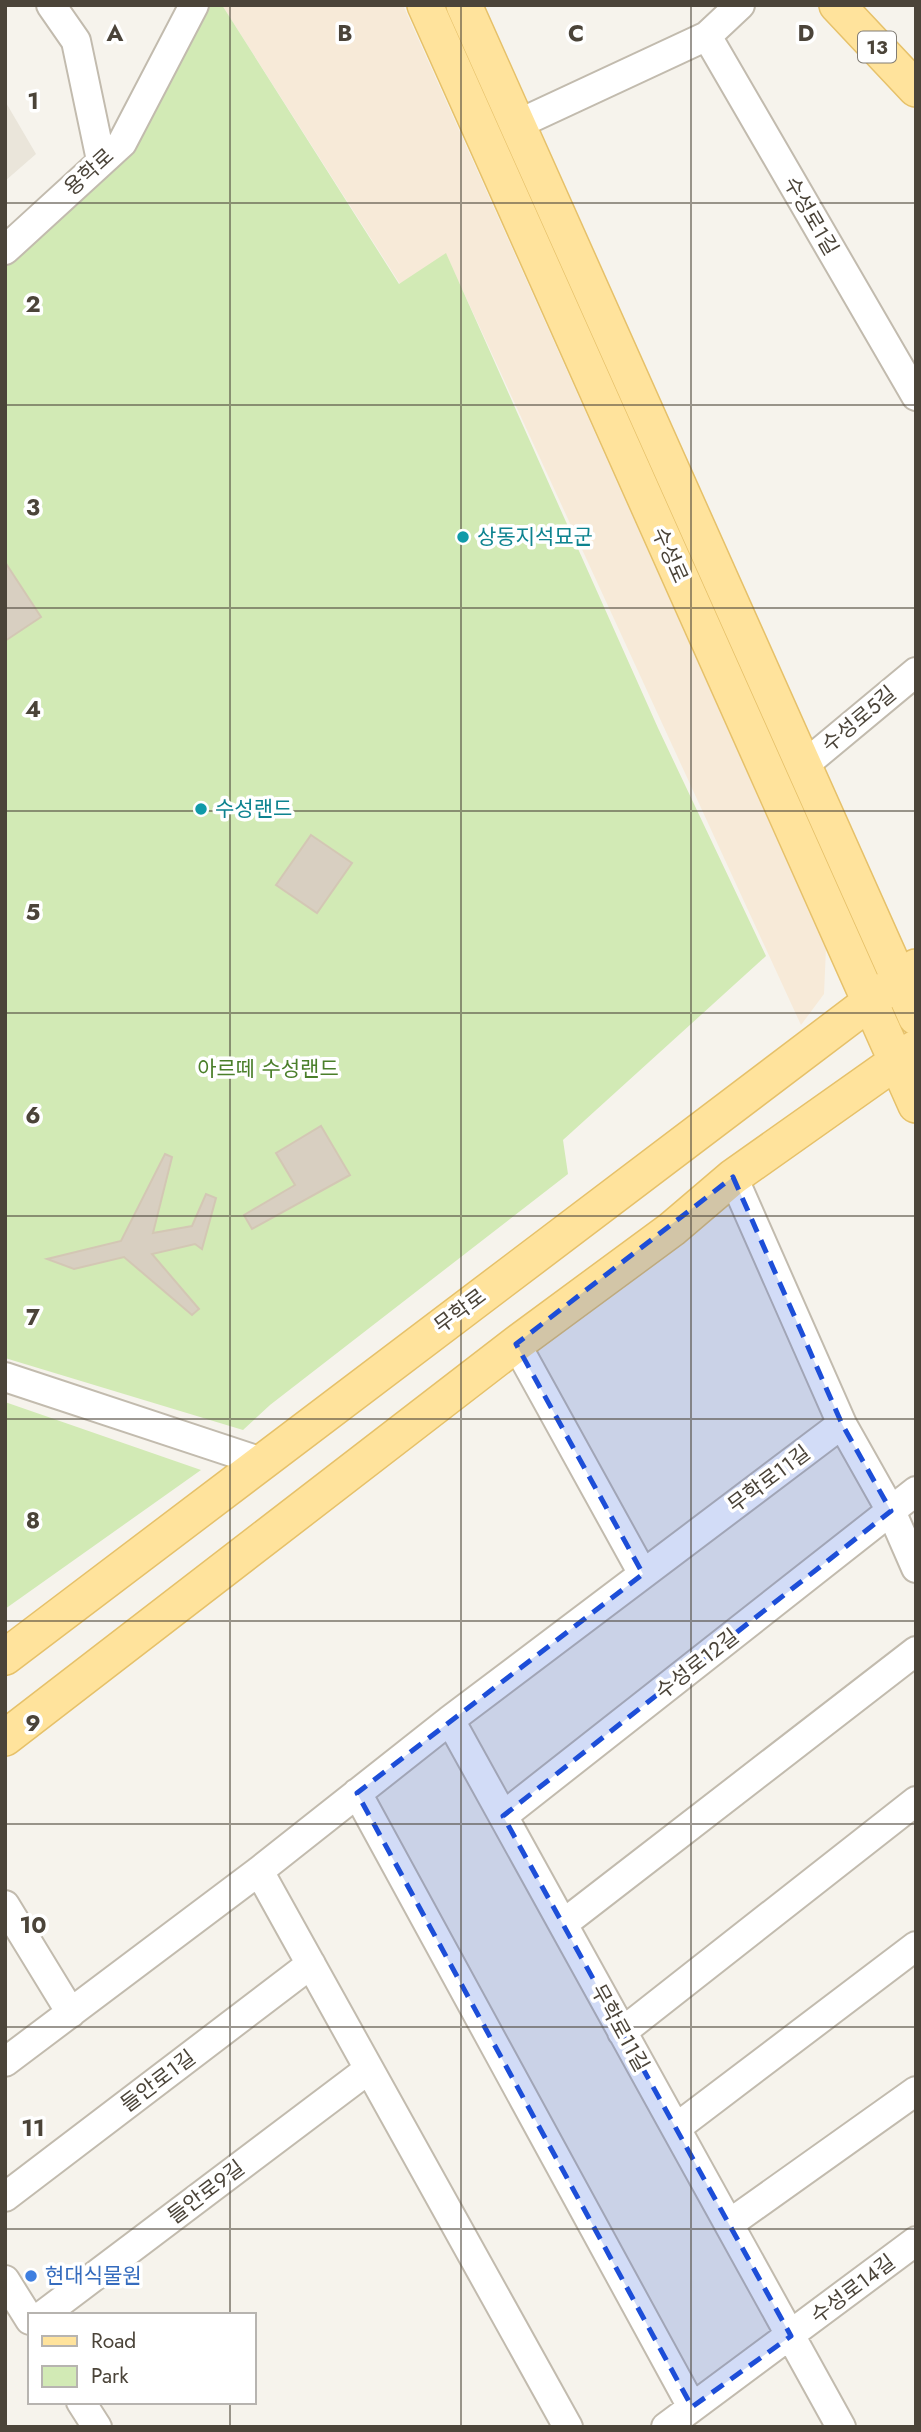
<svg xmlns="http://www.w3.org/2000/svg" width="921" height="2432" viewBox="0 0 921 2432" font-family="Jost,'Noto Sans KR',sans-serif">
<rect width="100%" height="100%" fill="#f6f3ec"/>
<path fill="#eae5da" d="M5,101L36,154L5,181Z"/>
<path fill="#f7ead8" d="M222,5H403L826,948L824,994L801,1025L446,254L400,284Z"/>
<path fill="#d2eab5" d="M194,5H222L399,284L446,253L658,728L766,956L563,1140L568,1174L270,1405L243,1430L5,1358V251L96,166Z
M5,1402L201,1470L5,1609Z"/>
<path fill="#d8cfc1" stroke="#d3c7b4" stroke-width="2" d="M5,562L41,617L5,641Z
M311,835L352,863L317,913L276,885Z
M321,1126L350,1175L252,1229L244,1215L295,1185L276,1153Z
M165,1154L172,1157L153,1233L192,1226L206,1194L216,1198L202,1249L195,1244L152,1254L199,1309L192,1315L124,1257L74,1269L47,1259L121,1241Z"/>
<g fill="none" stroke-linecap="round" stroke-linejoin="round">
<defs>
<path id="minor" d="M51,5L76,41L101,160
M740,5L707,36L916,396
M518,124L707,36
M5,250L122,143L194,5
M803,766L916,672
M733,1177L842,1424L891,1511L916,1568
M516,1344L643,1574
M5,1377L262,1462
M450,1720L841,2427
M357,1793L692,2407
M503,1816L916,1491
M259,1871L568,2427
M5,1905L71,2013
M563,1924L916,1651
M622,2032L916,1801
M5,2062L259,1871L450,1720L842,1424
M676,2128L916,1946
M5,2197L311,1964
M729,2224L916,2091
M5,2280L30,2320
M43,2315L369,2069
M81,2402L97,2427
M666,2427L916,2241"/>
<path id="major" d="M425,5L916,1105
M464,5L916,1017
M837,5L916,89
M5,1657L916,967
M5,1738L516,1344L672,1229L733,1177L914,1049"/>
</defs>
<use href="#minor" stroke="#c2bbae" stroke-width="32"/>
<use href="#major" stroke="#e6c16a" stroke-width="38"/>
<use href="#minor" stroke="#fff" stroke-width="28"/>
<use href="#major" stroke="#ffe39c" stroke-width="35"/>
</g>
<path fill="#1d4ed8" fill-opacity="0.2" stroke="#1d4ed8" stroke-width="5" stroke-dasharray="14 9" stroke-linejoin="round" d="M733,1177L842,1424L891,1511L503,1816L791,2336L692,2407L357,1793L643,1574L516,1344Z"/>
<path fill="none" stroke="#4b4439" stroke-width="2" stroke-opacity="0.55" d="M230,5V2315M461,5V2427M691,5V2427M5,203H916M5,405H916M5,608H916M5,811H916M5,1013H916M5,1216H916M5,1419H916M5,1621H916M5,1824H916M5,2027H916M5,2229H916M230,2402V2427"/>
<g fill="#0f9aa8" stroke="#fff" stroke-width="2.5">
<circle cx="463" cy="537" r="7"/>
<circle cx="201" cy="809" r="7"/>
</g>
<circle fill="#3f7fe0" stroke="#fff" stroke-width="2.5" cx="31" cy="2276" r="7"/>
<g text-anchor="middle" stroke-width="7" stroke-linejoin="round" paint-order="stroke">
<rect fill="#fff" stroke="#817c74" stroke-width="2" x="858" y="31.5" width="38" height="31" rx="5"/>
<g font-size="19" font-weight="bold" fill="#4b4439">
<text x="877" y="54">13</text>
</g>
<g font-size="21" fill="#4b4439" stroke="#fff">
<text transform="translate(89 172) rotate(-42)" y="7">용학로</text>
<text transform="translate(811 216) rotate(60)" y="7">수성로1길</text>
<text transform="translate(670 555) rotate(66)" y="7">수성로</text>
<text transform="translate(859 719) rotate(-40)" y="7">수성로5길</text>
<text transform="translate(460 1311) rotate(-37)" y="7">무학로</text>
<text transform="translate(769 1479) rotate(-37)" y="7">무학로11길</text>
<text transform="translate(697 1664) rotate(-38)" y="7">수성로12길</text>
<text transform="translate(620 2028) rotate(61)" y="7">무학로11길</text>
<text transform="translate(158 2081) rotate(-37)" y="7">들안로1길</text>
<text transform="translate(206 2192) rotate(-37)" y="7">들안로9길</text>
<text transform="translate(853 2289) rotate(-37)" y="7">수성로14길</text>
</g>
<g font-size="21" fill="#0d838f" stroke="#fff" text-anchor="start">
<text x="477" y="544">상동지석묘군</text>
<text x="215" y="816">수성랜드</text>
</g>
<g font-size="21" fill="#4a7f2a" stroke="#fff">
<text x="268" y="1076">아르떼 수성랜드</text>
</g>
<g font-size="21" fill="#366cbe" stroke="#fff" text-anchor="start">
<text x="45" y="2283">현대식물원</text>
</g>
</g>
<g font-size="23" text-anchor="middle" font-weight="bold" fill="#4b4439" stroke="#fff" stroke-width="7" stroke-linejoin="round" paint-order="stroke">
<text x="115" y="41">A</text>
<text x="345" y="41">B</text>
<text x="576" y="41">C</text>
<text x="806" y="41">D</text>
<text x="33" y="109">1</text>
<text x="33" y="312">2</text>
<text x="33" y="515">3</text>
<text x="33" y="717">4</text>
<text x="33" y="920">5</text>
<text x="33" y="1123">6</text>
<text x="33" y="1325">7</text>
<text x="33" y="1528">8</text>
<text x="33" y="1731">9</text>
<text x="33" y="1933">10</text>
<text x="33" y="2136">11</text>
</g>
<rect width="921" height="2432" fill="none" stroke="#4b4439" stroke-width="14"/>
<rect x="28" y="2313" width="228" height="91" fill="#ffffff" stroke="#b7b4b0" stroke-width="2"/>
<rect x="42" y="2336" width="35" height="10" fill="#ffe39c" stroke="#b7b4b0" stroke-width="2"/>
<text x="91" y="2348" font-size="21" fill="#4b4439">Road</text>
<rect x="42" y="2366" width="35" height="21" fill="#d2eab5" stroke="#b7b4b0" stroke-width="2"/>
<text x="91" y="2383" font-size="21" fill="#4b4439">Park</text>
</svg>
